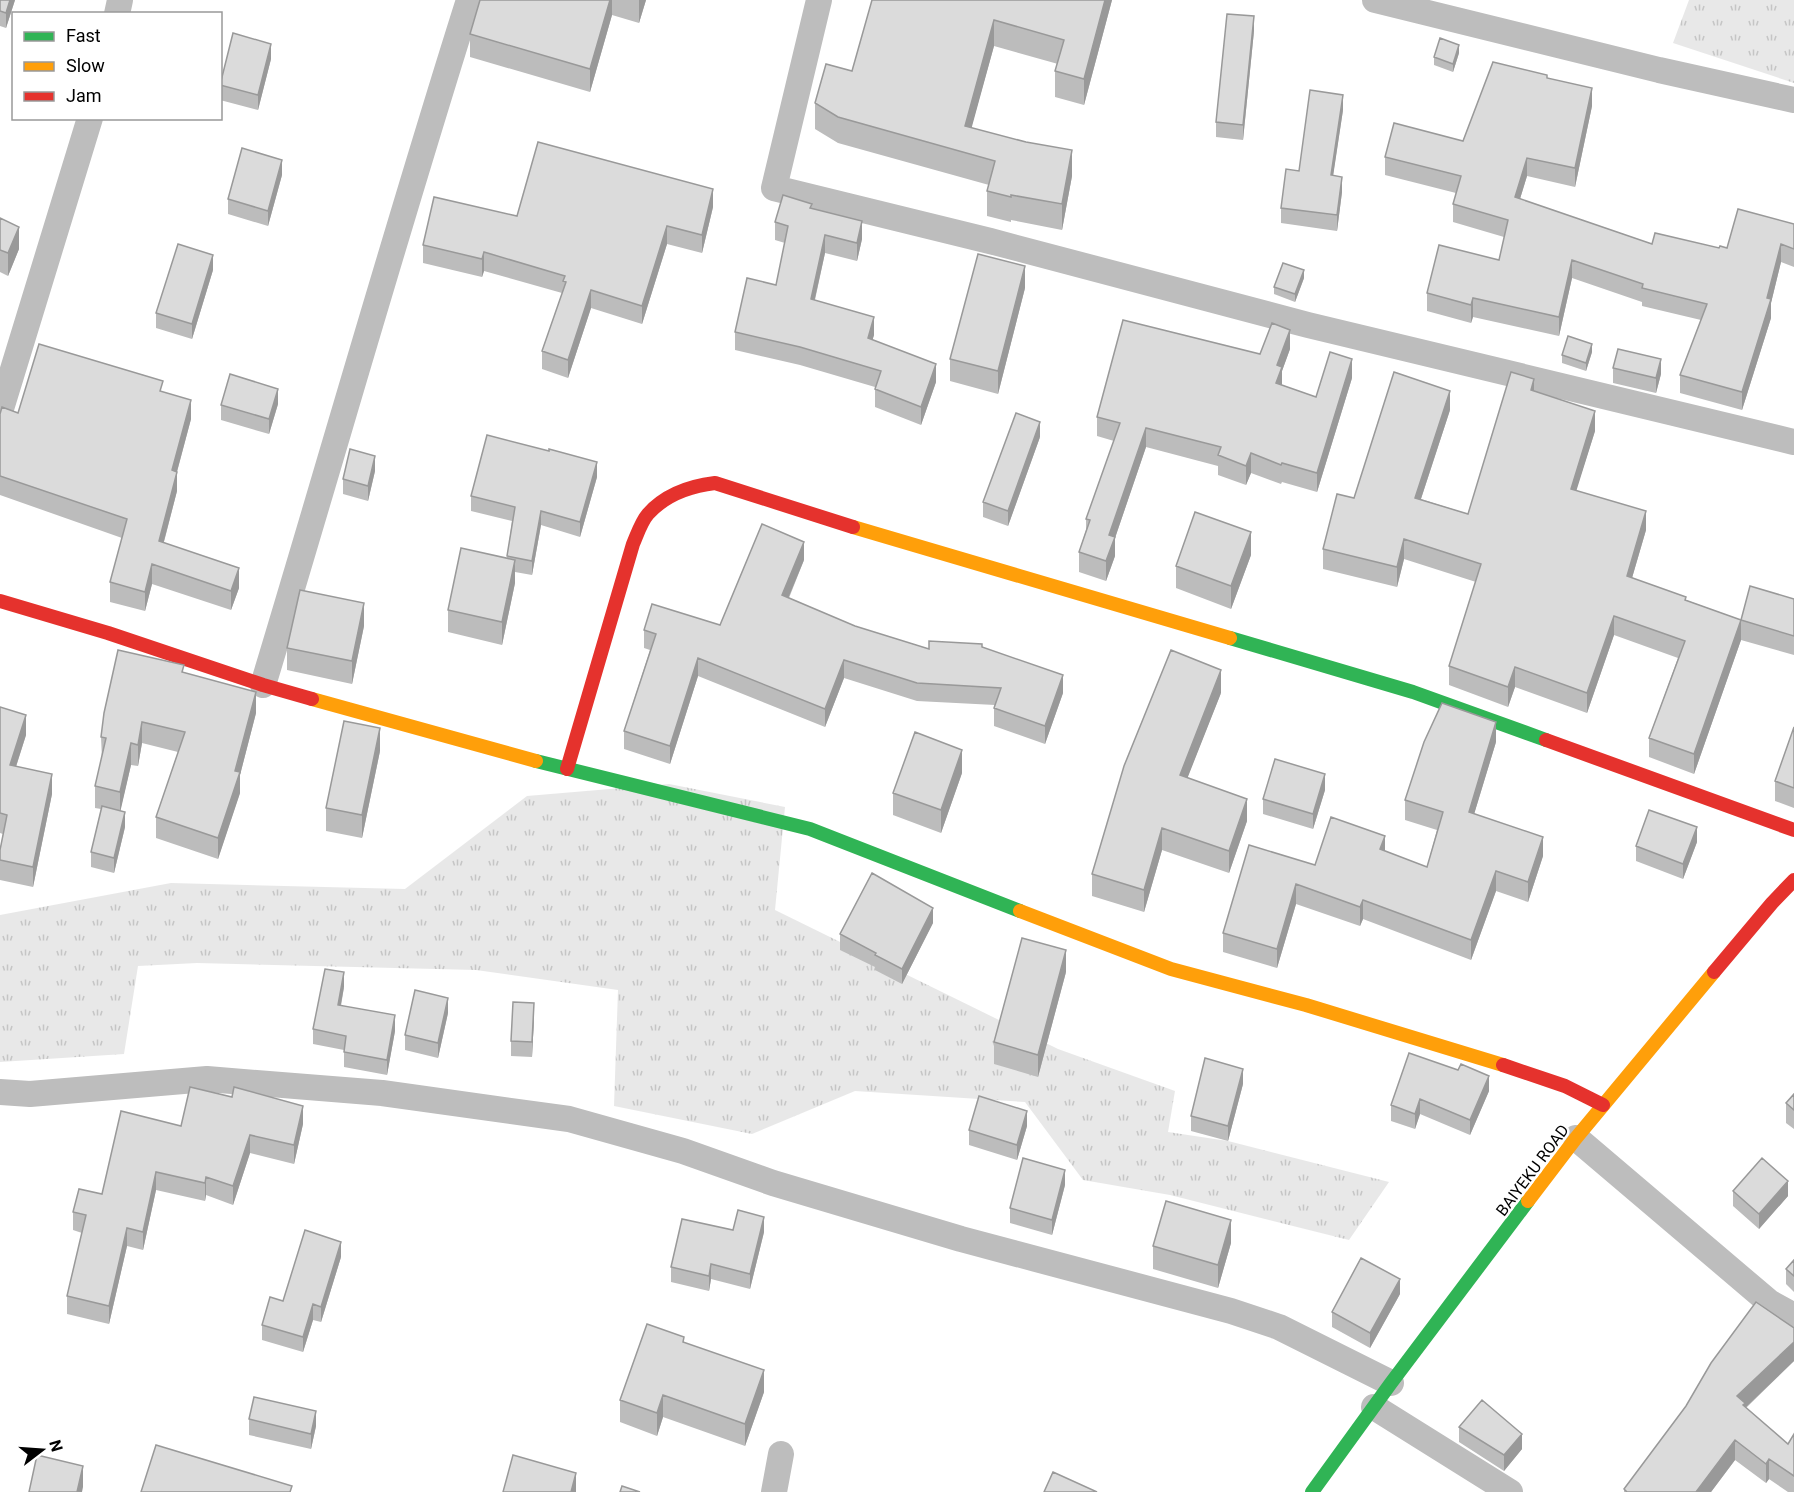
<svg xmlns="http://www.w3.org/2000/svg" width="1794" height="1492" viewBox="0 0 1794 1492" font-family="Roboto,sans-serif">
<defs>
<pattern id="grass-tufts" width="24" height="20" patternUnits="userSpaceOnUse" patternTransform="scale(1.5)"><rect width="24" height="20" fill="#e8e8e8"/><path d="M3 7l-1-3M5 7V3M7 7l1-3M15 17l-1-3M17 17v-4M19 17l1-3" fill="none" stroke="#c5c5c5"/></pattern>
</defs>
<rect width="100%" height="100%" fill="#fff"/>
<path fill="url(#grass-tufts)" d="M1689,0H1794V83L1673,43Z
M669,784L785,807L775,910L1058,1049L1175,1091L1168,1132L1228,1141L1389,1182L1349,1240L1170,1195L1083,1180L1025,1102L855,1091L752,1134L614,1106L618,990L476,970L197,963L138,966L124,1054L0,1062V915L171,883L405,889L527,796Z"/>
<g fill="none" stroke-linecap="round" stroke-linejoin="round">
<path stroke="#bdbdbd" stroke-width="26" d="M819,0L774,188L990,241L1308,325L1794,442
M1375,0L1659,70L1794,100
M117,14L120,0
M0,412L90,118
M263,685C332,457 397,227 469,0
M0,1092L30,1094L207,1079L382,1093L569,1119L683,1151L773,1183L961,1239L1231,1311L1279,1327L1391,1383
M1576,1138L1769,1302L1794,1316
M1374,1407L1510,1492
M774,1492L781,1454"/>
<path stroke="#30b455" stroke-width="14" d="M1230,638L1413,692L1546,740
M536,761L810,829L1020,911
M1312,1492L1391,1383L1528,1201"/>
<path stroke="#ff9f0a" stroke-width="14" d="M853,527L1230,638
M312,699L536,761
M1020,911L1171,969L1306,1005L1503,1065
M1528,1201L1576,1138L1714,972"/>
<path stroke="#e5322d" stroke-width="14" d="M0,601L108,633L263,685L312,699
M1546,740L1794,830
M567,769L633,544C637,535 641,522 648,514C665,495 690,486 715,483L853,527
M1714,972L1772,903L1794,880
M1503,1065L1565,1086L1603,1105"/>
</g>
<path fill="#bcbcbc" d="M0,0H15L6,28L0,26Z
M480,0H646L639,23L612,15L590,92L470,57V34Z
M872,0H1112L1084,105L1055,97V71L1058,64L994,46L971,128L1072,176L1062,230L1011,220V222L987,216V191L989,185L838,143L815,129V103L852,71Z
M1254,31L1243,140L1216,137V122Z
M1459,53L1453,72L1434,65V57Z
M271,59L258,110L220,100V84Z
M1547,78L1592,106L1575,187L1527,176L1520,199L1652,244L1727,248L1794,224V267L1781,262L1771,303V318L1742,410L1680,393V375L1701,320L1642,306V302L1572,278L1559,336L1473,317L1471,323L1427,311V293L1499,260L1504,237L1453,222V204L1456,193L1385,175V157L1463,141Z
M1343,110L1333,175L1342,192L1337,231L1281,223V208L1299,171Z
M282,175L268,226L228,214V199Z
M713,207L702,253L667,244L642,324L591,308L568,378L542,369V351L562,293L484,271L482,277L423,263V245L517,216Z
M812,209L862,239L857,261L825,253L815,300L874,335L872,340L936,382L921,425L875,407V387L800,365L735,350V332L776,285L785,243L775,240V222Z
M0,218L19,249L8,276L0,272Z
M213,270L192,339L156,328V313Z
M1304,278L1295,302L1274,294V287Z
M1025,288L998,394L950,381V359Z
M1290,349L1282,371V385L1316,397L1352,378L1317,492L1282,482L1281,484L1251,473L1246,485L1218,475V466L1146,447L1115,538V556L1106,581L1079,572V552L1086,530V519L1114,441L1097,436V417L1260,354Z
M1592,352L1586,371L1562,363V355Z
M1613,368L1661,374L1656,393L1613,383Z
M163,392L191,419L177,472V491L164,542L239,588L231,610L152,584L145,611L110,602V582L122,538L0,495V414L18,413Z
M1534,392L1595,431L1576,490L1646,530L1632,578L1686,600L1741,620L1794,599V655L1741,640L1694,774L1649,757V738L1678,658L1614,635L1587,713L1515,687L1508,707L1449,685V666L1476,582L1404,559L1397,587L1323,569V549L1354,498L1450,410L1421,499L1468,514Z
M278,404L269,434L221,420V405Z
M1040,437L1008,526L983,517V502Z
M549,451L597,477L580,537L541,525L532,575L515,572V583L502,645L448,632V610L507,558L512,521L471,511V496Z
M375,471L368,501L343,494V479Z
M1251,555L1231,609L1176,588V566Z
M804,560L789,598L855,626L929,649L982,647L1063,693L1045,744L994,726V708L995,705L917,701L844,678L825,727L698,676L670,764L624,749V731L650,650L644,648V630L720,625Z
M364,626L352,684L287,670V648Z
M184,672L256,713L240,775V793L218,859L156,838V817L178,752L142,743L138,766L131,765L120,811L125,827L114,873L91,867V852L101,809L95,808V786L102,759L101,737Z
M1221,693L1187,778L1247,821L1229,873L1162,850L1144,912L1092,896V874Z
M0,707L26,735L16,767L52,794L33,887L0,880V850L3,834L0,833Z
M1794,727V808L1775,801V781Z
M1496,742L1474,814L1543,856L1528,902L1496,891L1471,960L1363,919L1360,926L1296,904L1277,968L1223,952V933L1315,865L1385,851L1427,867L1437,830L1405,820V800Z
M380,751L362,838L326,831V808Z
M962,773L941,833L893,815V793Z
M1325,790L1313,829L1263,814V799Z
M1697,842L1683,879L1636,861V846Z
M933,923L902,984L875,970V967L840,950V934Z
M1066,972L1038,1077L994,1064V1042Z
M344,987L341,1006L395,1031L387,1075L344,1067V1050L313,1044V1029Z
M448,1013L438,1058L405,1050V1035Z
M534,1018L532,1057L511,1056V1041Z
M1409,1053L1489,1091L1470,1135L1420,1114L1415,1129L1391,1121V1105Z
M1243,1084L1228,1141L1191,1131V1116Z
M1794,1094V1129L1786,1123V1103Z
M303,1124L294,1164L250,1153L233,1205L206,1195L205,1201L156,1190L143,1250L127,1246L109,1324L67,1314V1296L82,1233L73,1230V1212L102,1194L181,1126Z
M1027,1126L1017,1160L969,1145V1130Z
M1065,1185L1052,1235L1010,1223V1208Z
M1733,1191L1788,1196L1759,1229L1733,1206Z
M733,1230L764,1232L750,1289L711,1279L709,1291L671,1282V1267Z
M1231,1243L1218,1288L1153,1269V1246Z
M341,1257L321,1322L313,1320L303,1352L262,1340V1325Z
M1794,1260V1292L1786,1284V1269Z
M1400,1294L1370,1348L1332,1327V1312Z
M1794,1328V1361L1746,1408L1788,1444L1794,1434V1492H1788L1769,1479L1766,1483L1735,1460L1711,1492H1624V1489Z
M684,1342L764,1392L745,1446L663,1417L657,1436L620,1422V1400Z
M249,1419L316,1426L311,1449L249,1435Z
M1459,1427L1522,1449L1504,1471L1459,1442Z"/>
<path fill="#999" d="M10,0H15L6,28V13Z
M610,0H612V15L590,92V69Z
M639,0H646L639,23Z
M1105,0H1112L1084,105V79Z
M1254,16V31L1243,140V125Z
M994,20V46L965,152V126Z
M271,44V59L258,110V95Z
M1459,45V53L1453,72V64Z
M1592,88V106L1575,187V168Z
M1343,95V110L1331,190V175Z
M1072,150V176L1062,230V204Z
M1527,158V176L1515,215V197Z
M282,160V175L268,226V211Z
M1342,177V192L1337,231V215Z
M713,189V207L702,253V235Z
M862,221V239L857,261V243Z
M667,226V244L642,324V306Z
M19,227V249L8,276V253Z
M825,235V253L811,316V299Z
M1781,244V262L1771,303V318L1742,410V392Z
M484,252V271L482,277V259Z
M213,255V270L192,339V324Z
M1572,260V278L1559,336V317Z
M1025,266V288L998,394V371Z
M1304,270V278L1295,302V294Z
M591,290V308L568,378V360Z
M1473,298V317L1471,323V305Z
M874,317V335L868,356V338Z
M1290,330V349L1282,371V386L1276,402L1277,365Z
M1592,344V352L1586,371V363Z
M1352,359V378L1317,492V473Z
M1661,359V374L1656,393V378Z
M936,364V382L921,425V407Z
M1534,379V399L1531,390Z
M278,389V404L269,434V419Z
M1450,391V410L1415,517V498Z
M191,400V419L172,490V470Z
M1595,411V431L1571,508V489Z
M1040,422V437L1008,526V511Z
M1146,428V447L1115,538V556L1106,581V561L1109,535Z
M1251,453V473L1246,485V466Z
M375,456V471L368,501V486Z
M597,462V477L580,537V522Z
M177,472V491L159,560V541Z
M541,511V525L532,575V561Z
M1646,511V530L1627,595V576Z
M1251,532V555L1231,609V586Z
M1404,539V559L1397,587V567Z
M804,542V560L782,613V595Z
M515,560V583L502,645V622Z
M152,564V584L145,611V592Z
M239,568V588L231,610V591Z
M364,603V626L352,684V661Z
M1614,616V635L1587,713V693Z
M1741,620V640L1694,774V754Z
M698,658V676L670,764V746Z
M844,660V678L825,727V709Z
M1515,667V687L1508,707V687Z
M1221,670V693L1180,797V775Z
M1063,675V693L1045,744V726Z
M256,692V713L240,775V793L218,859V838Z
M26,715V735L10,785V765Z
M142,722V743L138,766V745Z
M1496,722V742L1469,831V812Z
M380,728V751L362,838V815Z
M131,743V765L120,813V792Z
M962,750V773L941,833V810Z
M52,774V794L33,887V867Z
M1325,774V790L1313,829V814Z
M1247,799V821L1229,873V851Z
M125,812V827L114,873V858Z
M1697,827V842L1683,879V864Z
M1162,828V850L1144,912V890Z
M1385,836V855L1380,849Z
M1543,837V856L1528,902V882Z
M1496,871V891L1471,960V940Z
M1296,884V904L1277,968V949Z
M1363,900V919L1360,926V907Z
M933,908V923L902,984V969Z
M1066,950V972L1038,1077V1055Z
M344,972V987L338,1020V1005Z
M448,998V1013L438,1058V1043Z
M534,1003V1018L532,1057V1042Z
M395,1015V1031L387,1075V1060Z
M1243,1069V1084L1228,1141V1126Z
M1489,1076V1091L1470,1135V1120Z
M1420,1099V1114L1415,1129V1114Z
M303,1106V1124L294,1164V1145Z
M1027,1111V1126L1017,1160V1145Z
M250,1135V1153L233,1205V1186Z
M1065,1170V1185L1052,1235V1220Z
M156,1172V1190L143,1250V1232Z
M206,1177V1195L205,1201V1183Z
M1788,1181V1196L1759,1229V1214Z
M764,1217V1232L750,1289V1274Z
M1231,1220V1243L1218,1288V1265Z
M127,1228V1246L109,1324V1306Z
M341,1242V1257L321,1322V1307Z
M711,1264V1279L709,1291V1276Z
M1400,1279V1294L1370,1348V1333Z
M313,1304V1320L303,1352V1337Z
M1794,1342V1361L1745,1408L1737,1396Z
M764,1370V1392L745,1446V1424Z
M663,1395V1417L657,1436V1413Z
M316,1411V1426L311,1449V1434Z
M1522,1434V1449L1504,1471V1455Z
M1735,1440V1460L1711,1492H1696Z
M1769,1459V1479L1766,1483V1464Z
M83,1466V1487L82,1492H77Z
M576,1473V1492H571Z"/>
<path fill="#dbdbdb" stroke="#999" stroke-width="1.5" d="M0,0H10L6,13L0,11Z
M480,0H610L590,69L470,34Z
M872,0H1105L1084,79L1055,71L1064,40L994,20L965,126L1026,142L1072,150L1062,204L1011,195V197L987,191L995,161L838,117L815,103L826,64L852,71Z
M1227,14L1254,16L1243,125L1216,122Z
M233,33L271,44L258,95L220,85Z
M1440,38L1459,45L1453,64L1434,57Z
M1493,62L1547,75V78L1592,88L1575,168L1527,158L1515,197L1652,244L1655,233L1719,248L1720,246L1727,248L1738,209L1794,224V249L1781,244L1767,298L1771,299L1742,392L1680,375L1707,304L1642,288L1643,284L1572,260L1559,317L1473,298L1471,305L1427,293L1439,245L1499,260L1508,220L1453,204L1461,176L1385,157L1394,123L1463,141Z
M1310,90L1343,95L1331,175L1342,177L1337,215L1281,208L1286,169L1299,171Z
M538,142L713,189L702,235L667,226L642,306L591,290L568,360L542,351L566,282L563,281L565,276L484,252L482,259L423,245L434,197L517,216Z
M242,148L282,160L268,211L228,199Z
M783,195L812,204L810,208L862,221L857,243L825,235L811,299L874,317L868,338L936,364L921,407L875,389L881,371L800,347L735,332L747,278L776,285L788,226L775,222Z
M0,218L19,227L8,253L0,250Z
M178,244L213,255L192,324L156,313Z
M978,254L1025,266L998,371L950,359Z
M1283,263L1304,270L1295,294L1274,287Z
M1123,320L1260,354L1272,323L1290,330L1277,365L1282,367L1276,383L1316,397L1330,352L1352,359L1317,473L1282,463L1281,465L1251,453L1246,466L1218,455L1221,447L1146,428L1109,535L1115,537L1106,561L1079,552L1090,520L1086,519L1120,423L1097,417Z
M1568,336L1592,344L1586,363L1562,355Z
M39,344L163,381L160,391L191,400L172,470L177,472L159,541L239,568L231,591L152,564L145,592L110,582L127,519L0,476V414L2,407L18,413Z
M1618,349L1661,359L1656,378L1613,368Z
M1394,372L1450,391L1415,498L1468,514L1511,372L1534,379L1531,390L1595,411L1571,489L1646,511L1627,576L1686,597L1685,600L1741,620L1694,754L1649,738L1685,641L1614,616L1587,693L1515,667L1508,687L1449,666L1481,564L1404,539L1397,567L1323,549L1337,494L1354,498Z
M230,374L278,389L269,419L221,405Z
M1016,413L1040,422L1008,511L983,502Z
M487,435L549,451V449L597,462L580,522L541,511L532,561L507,556L515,507L471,496Z
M350,449L375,456L368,486L343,479Z
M1195,512L1251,532L1231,586L1176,566Z
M762,524L804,542L782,595L855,626L929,649V641L982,644V647L1063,675L1045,726L994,708L1001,688L917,683L844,660L825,709L698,658L670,746L624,731L656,634L644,630L652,604L720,625Z
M461,548L515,560L502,622L448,610Z
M1750,586L1794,599V636L1741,620Z
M300,590L364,603L352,661L287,648Z
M118,650L184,665L182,672L256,692L235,771L240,772L218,838L156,817L185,732L142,722L138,745L131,743L120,792L95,786L106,738L101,737L104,713Z
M1171,650L1221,670L1180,775L1247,799L1229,851L1162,828L1144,890L1092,874L1124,766Z
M1442,703L1496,722L1469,812L1543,837L1528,882L1496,871L1471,940L1363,900L1360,907L1296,884L1277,949L1223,933L1249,845L1315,865L1331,817L1385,836L1380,849L1427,867L1443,812L1405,800L1424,742Z
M0,707L26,715L10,765L52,774L33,867L0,860V850L7,815L0,813Z
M344,721L380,728L362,815L326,808Z
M1794,727V788L1775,781Z
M915,732L962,750L941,810L893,793Z
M1275,759L1325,774L1313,814L1263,799Z
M102,806L125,812L114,858L91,852Z
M1649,810L1697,827L1683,864L1636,846Z
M872,873L933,908L902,969L875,955L876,953L840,934Z
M1022,938L1066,950L1038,1055L994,1042Z
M325,969L344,972L338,1005L395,1015L387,1060L344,1052L346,1036L313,1029Z
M415,990L448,998L438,1043L405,1035Z
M513,1002L534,1003L532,1042L511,1041Z
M1409,1053L1458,1070L1461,1064L1489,1076L1470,1120L1420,1099L1415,1114L1391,1105Z
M1205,1058L1243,1069L1228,1126L1191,1116Z
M190,1087L232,1097L234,1087L303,1106L294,1145L250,1135L233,1186L206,1177L205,1183L156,1172L143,1232L127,1228L109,1306L67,1296L86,1215L73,1212L79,1189L102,1194L121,1111L181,1126Z
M1794,1094V1110L1786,1103Z
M979,1096L1027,1111L1017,1145L969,1130Z
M1023,1158L1065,1170L1052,1220L1010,1208Z
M1762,1158L1788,1181L1759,1214L1733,1191Z
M1166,1201L1231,1220L1218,1265L1153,1246Z
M738,1210L764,1217L750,1274L711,1264L709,1276L671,1267L682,1219L733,1230Z
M305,1230L341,1242L321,1307L313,1304L303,1337L262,1325L270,1297L283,1301Z
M1361,1258L1400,1279L1370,1333L1332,1312Z
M1794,1260V1276L1786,1269Z
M1756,1302L1794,1328V1342L1737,1396L1745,1403L1743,1405L1788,1444L1794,1434V1476L1769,1459L1766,1464L1735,1440L1696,1492H1627L1624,1489L1686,1406L1711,1363Z
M647,1324L684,1337L683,1342L764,1370L745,1424L663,1395L657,1413L620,1400Z
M254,1397L316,1411L311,1434L249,1419Z
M1482,1400L1522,1434L1504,1455L1459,1427Z
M156,1445L292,1486L290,1492H141Z
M37,1455L83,1466L77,1492H29Z
M513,1455L576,1473L571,1492H503Z
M1053,1472L1097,1492H1044Z
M622,1486L640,1492H620Z"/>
<g text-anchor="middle" stroke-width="5" stroke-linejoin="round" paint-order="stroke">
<g font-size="16" fill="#000" stroke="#fff">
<text transform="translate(1532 1170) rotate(-53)" y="6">BAIYEKU ROAD</text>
</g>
</g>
<rect x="12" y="12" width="210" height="108" fill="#ffffff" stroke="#999999" stroke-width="1.5"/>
<rect x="24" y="32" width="30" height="9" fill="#30b455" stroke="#999999" stroke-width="1.5"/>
<text x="66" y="42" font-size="18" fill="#000000">Fast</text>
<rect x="24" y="62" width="30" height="9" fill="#ff9f0a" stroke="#999999" stroke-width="1.5"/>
<text x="66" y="72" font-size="18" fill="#000000">Slow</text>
<rect x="24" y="92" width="30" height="9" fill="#e5322d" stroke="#999999" stroke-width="1.5"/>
<text x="66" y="102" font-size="18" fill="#000000">Jam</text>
<g transform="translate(42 1450) rotate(73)" stroke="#ffffff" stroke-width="4.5" paint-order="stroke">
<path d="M0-4.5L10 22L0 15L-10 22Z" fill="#000000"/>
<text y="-9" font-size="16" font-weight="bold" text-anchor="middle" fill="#000000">N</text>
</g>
</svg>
